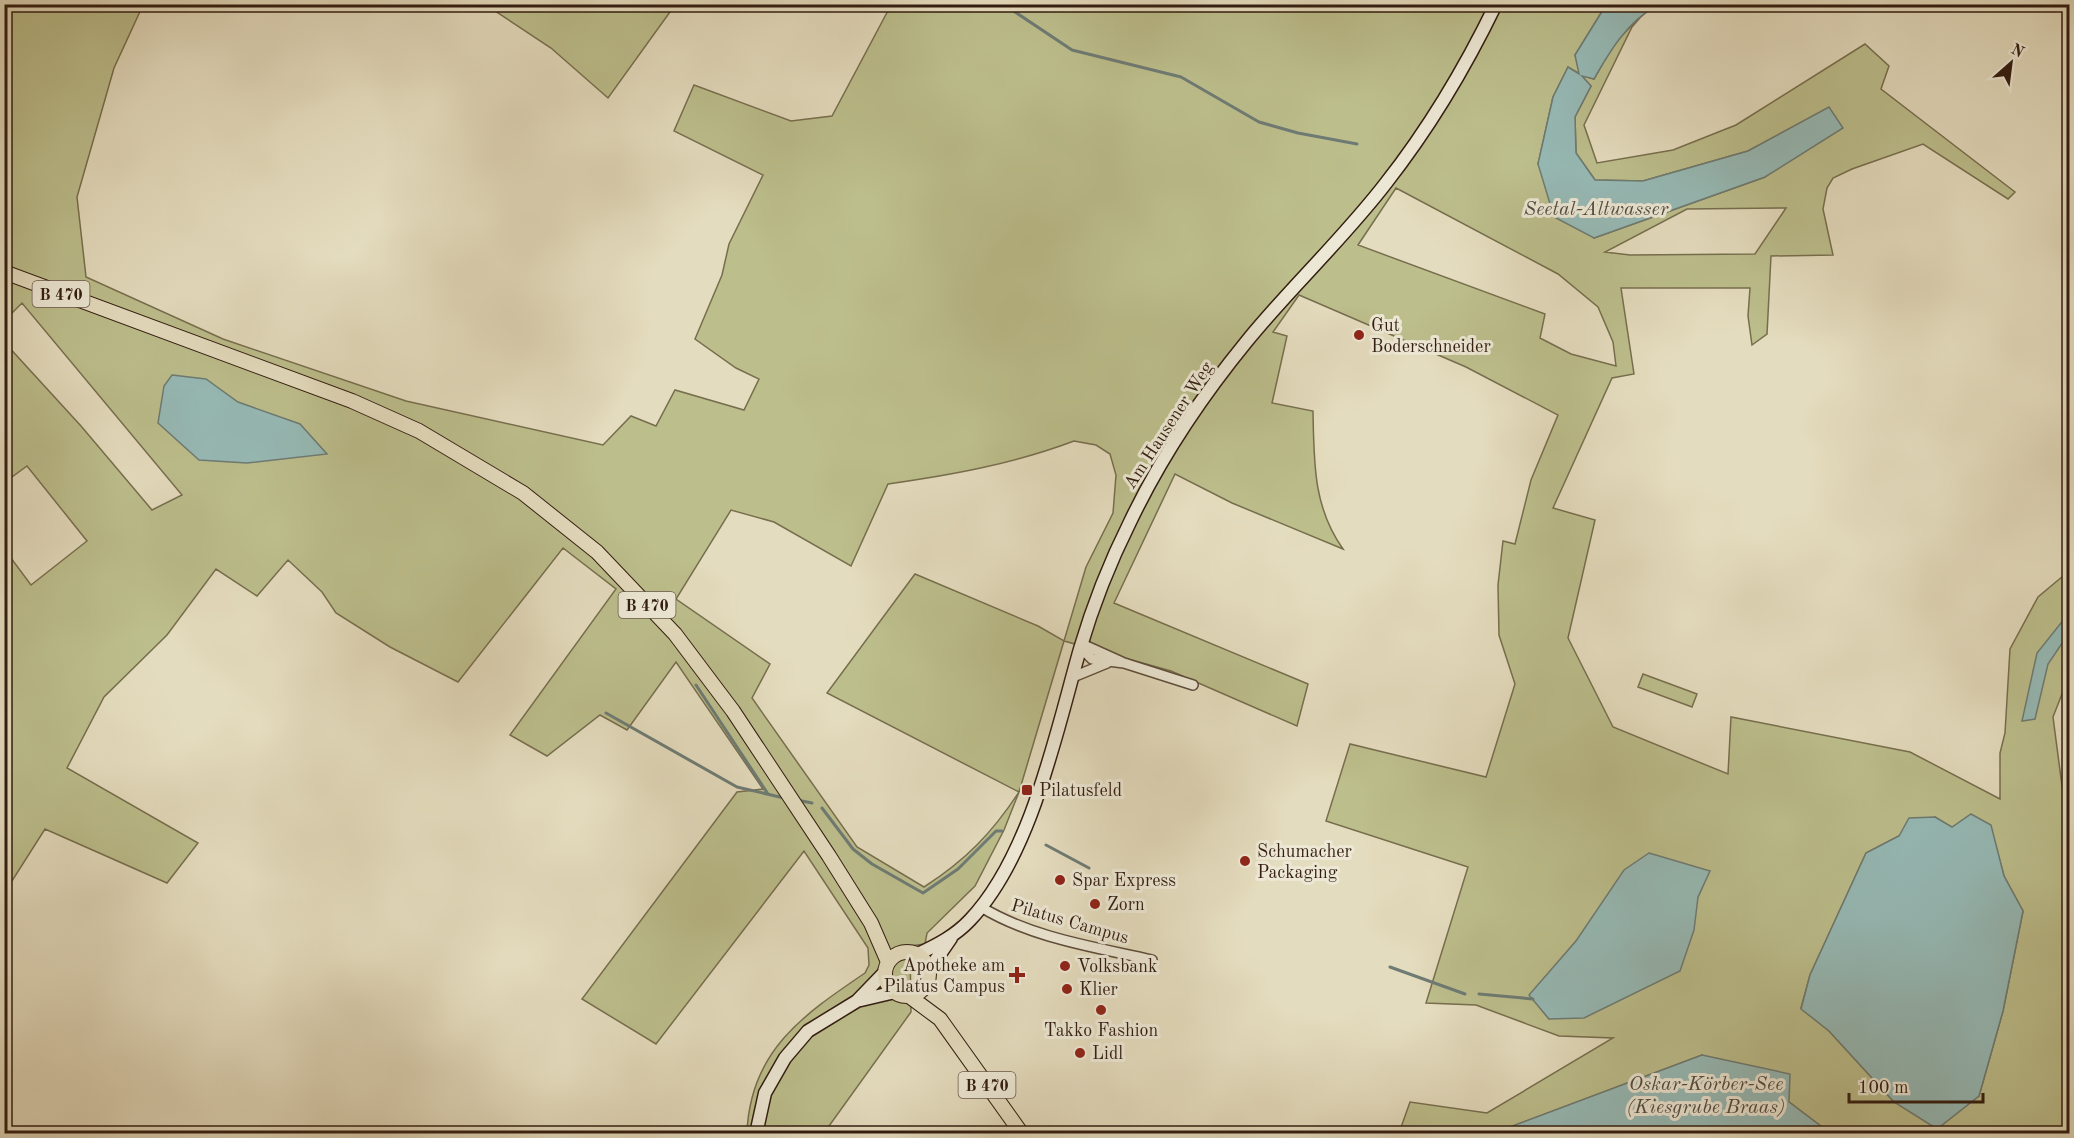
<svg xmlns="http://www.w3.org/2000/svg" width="2074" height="1138" viewBox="0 0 2074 1138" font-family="'Old Standard TT',serif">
<rect width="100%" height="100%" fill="#e4dcbe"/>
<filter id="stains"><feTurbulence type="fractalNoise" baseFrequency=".00333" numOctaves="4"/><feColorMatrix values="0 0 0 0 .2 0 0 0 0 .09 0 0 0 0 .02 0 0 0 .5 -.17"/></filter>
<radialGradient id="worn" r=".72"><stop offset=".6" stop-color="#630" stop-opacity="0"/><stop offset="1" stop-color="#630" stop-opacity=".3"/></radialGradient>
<path fill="#bcbe8c" stroke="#776e4e" stroke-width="1.5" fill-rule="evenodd" d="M498,4H674L675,5L608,98L551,48L495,11Z
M5,5H143L114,68L77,197L86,277L223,339L406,401L603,445L631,416L656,426L675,390L744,410L759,379L736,368L695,339L722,275L729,244L763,175L674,131L694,85L791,121L832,116L891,5H1606L1575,55L1580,74L1568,67L1553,97L1538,164L1594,238L1765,177L1829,108L1748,151L1643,181L1595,180L1576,153L1575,117L1591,86L1581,75L1594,79L1615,42L1645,12L1632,27L1584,125L1597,163L1673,150L1736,125L1865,44L1889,66L1881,89L2015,192L2008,199L1923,144L1852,169L1833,178L1827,188L1823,209L1833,255L1771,256L1767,334L1752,345L1748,316L1750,288H1621L1634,374L1612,378L1553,508L1595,520L1568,638L1613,727L1728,774L1731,717L1910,752L2000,799V753L2005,733L2010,649L2038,597L2069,571V676L2053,717L2070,847L2068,1133H1830L1789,1102L1702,1055L1494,1133H1399L1410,1102L1487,1113L1613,1038L1559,1036L1476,1005L1426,1003L1468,867L1326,821L1350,744L1486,777L1515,684L1499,635L1498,585L1503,541L1515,544L1531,480L1558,415L1466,367L1299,295L1273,332L1287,336L1272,403L1313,411C1314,462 1313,507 1343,549L1232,503L1175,474L1114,603L1308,684L1297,726L1171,671L1064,641L1019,792L1004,830L975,886L927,933L925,944L910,946L911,1012L824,1133H747C750,1051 803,1015 865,973L869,965L868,948L804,851L656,1044L582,999L737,792L763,789L676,662L627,730L600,715L547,756L510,735L616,589L563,548L458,682L390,647L336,613L322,592L288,560L257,596L216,569L167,635L104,697L67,768L198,843L167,883L45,829L5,892V550L31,585L87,541L27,466L5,482V343L81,426L152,510L182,495L22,303L5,320ZM1396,188L1558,274L1598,307L1613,342L1616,366L1571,354L1540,338L1545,314L1358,245ZM1786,208L1755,254L1630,255L1605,252L1687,209ZM1074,441L1096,445L1110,454L1116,475L1113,513L1086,567L1064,641L1038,626L915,574L827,693L1019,792C992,833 966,860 924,887L857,847L752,698L770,664L676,599L731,510L774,522L851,566L888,484C951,475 1013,464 1074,441ZM1935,817L1952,828L1990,825L2004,876L2023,911L2003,1011L1979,1096L1894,1102L1829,1031L1801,1008L1810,975L1866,853ZM1709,872L1698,897L1549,1019L1530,995L1576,941Z
M1643,674L1697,694L1692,707L1638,687Z"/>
<path fill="#96bab6" stroke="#6e7b74" stroke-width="1.5" d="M1606,5H1657C1627,23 1611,49 1594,79L1582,76L1591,86L1575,117L1576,153L1595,180L1643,181L1748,151L1829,107L1843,128L1765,177L1594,238L1554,217L1538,164L1553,97L1568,67L1579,74L1575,55Z
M172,375L206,379L238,402L300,424L327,454L247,463L199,460L158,423L164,386Z
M2069,613V633L2048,664L2035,719L2022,721L2037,653Z
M1971,814L1991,825L2004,876L2023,911L2003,1011L1979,1096L1937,1129L1894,1102L1829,1031L1801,1009L1810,975L1866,853L1899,836L1909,818L1935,817L1952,827Z
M1649,853L1710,871L1698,897L1694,930L1680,971L1584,1018L1549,1019L1529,995L1576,941L1624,870Z
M1702,1055L1790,1074L1789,1102L1830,1133H1494Z"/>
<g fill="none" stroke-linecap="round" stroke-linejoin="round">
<path stroke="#6e7b74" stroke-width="3" d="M1003,4L1072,50L1181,77L1259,122L1298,133L1357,144
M696,685L768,794
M606,713L737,787L784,798
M797,800L812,803
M822,808L853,849L872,864L923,893L958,869L996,831H1002
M1046,845L1089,868
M1390,967L1465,994
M1479,994L1533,999"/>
<defs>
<path id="street" d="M1082,644L1122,662
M1081,648L1092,659L1124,663L1193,685
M1073,677L1107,663
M981,907C1032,938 1095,947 1152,960"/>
<path id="secondary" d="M918,954C937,945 955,936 970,920C1031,856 1056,733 1080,649C1093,605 1110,562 1130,522C1161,457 1202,396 1247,341C1291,287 1343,239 1386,183C1430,127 1465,68 1496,4
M929,970L951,938
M861,1000L895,992
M756,1134L765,1093L785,1058L808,1031L857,1001L885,972"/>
<path id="primary" d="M4,272L352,401L419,431L523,493L597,552L675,634L733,711L829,856L871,923L888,962
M885 974a22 22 0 1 1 44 0a22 22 0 1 1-44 0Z
M909,996L940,1019L1022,1134"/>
</defs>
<use href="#street" stroke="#5e4d3c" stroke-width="12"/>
<use href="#secondary" stroke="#321d11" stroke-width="15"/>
<use href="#primary" stroke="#321d11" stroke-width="16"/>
<use href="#street" stroke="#ede8d5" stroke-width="9"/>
<use href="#secondary" stroke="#ede8d5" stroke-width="12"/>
<use href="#primary" stroke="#e4dcbe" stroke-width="14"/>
</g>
<g fill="#8f2418" stroke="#ede8d5" stroke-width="2">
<circle cx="1359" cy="335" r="6"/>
<rect x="1021" y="784" width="12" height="12" rx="3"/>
<circle cx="1245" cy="861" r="6"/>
<circle cx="1060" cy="880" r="6"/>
<circle cx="1095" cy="904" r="6"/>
<circle cx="1065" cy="966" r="6"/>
<path d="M1014 966h6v6h6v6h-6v6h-6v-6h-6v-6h6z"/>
<circle cx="1067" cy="989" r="6"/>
<circle cx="1101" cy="1010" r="6"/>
<circle cx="1080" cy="1053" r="6"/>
</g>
<g text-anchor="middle" stroke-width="6" stroke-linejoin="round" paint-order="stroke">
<g fill="#ede8d5" stroke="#6a5a4c" stroke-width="1.5">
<rect x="32.5" y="281" width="57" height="26" rx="4.5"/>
<rect x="618.5" y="592" width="57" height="26" rx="4.5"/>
<rect x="958.5" y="1072" width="57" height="26" rx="4.5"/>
</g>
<g font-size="16" font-weight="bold" fill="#321d11">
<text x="61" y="300">B 470</text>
<text x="647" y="611">B 470</text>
<text x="987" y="1091">B 470</text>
</g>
<g font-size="18" fill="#321d11" stroke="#ede8d5" text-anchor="start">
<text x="1371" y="331">Gut<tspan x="1371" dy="21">Boderschneider</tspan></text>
<text x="1039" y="796">Pilatusfeld</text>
<text x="1257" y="857">Schumacher<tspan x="1257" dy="21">Packaging</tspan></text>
<text x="1072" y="886">Spar Express</text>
<text x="1107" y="910">Zorn</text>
<text x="1005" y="971" text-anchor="end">Apotheke am<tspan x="1005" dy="21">Pilatus Campus</tspan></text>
<text x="1077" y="972">Volksbank</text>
<text x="1079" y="995">Klier</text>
<text x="1101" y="1036" text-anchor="middle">Takko Fashion</text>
<text x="1092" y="1059">Lidl</text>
</g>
<g font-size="18" fill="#321d11" stroke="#ede8d5">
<text transform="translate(1168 425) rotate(-57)" y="6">Am Hausener Weg</text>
<text transform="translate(1070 921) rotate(16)" y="6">Pilatus Campus</text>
</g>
<g font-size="20" font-style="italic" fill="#504c43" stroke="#ede8d5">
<text x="1596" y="215">Seetal-Altwasser</text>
<text x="1706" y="1090">Oskar-Körber-See<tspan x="1706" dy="23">(Kiesgrube Braas)</tspan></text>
</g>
</g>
<rect width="2074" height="1138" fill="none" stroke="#e4dcbe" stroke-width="24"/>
<rect x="6" y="6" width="2062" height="1126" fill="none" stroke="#321d11" stroke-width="3"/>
<rect x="12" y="12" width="2050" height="1114" fill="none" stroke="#321d11" stroke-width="1.5"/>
<g transform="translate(2011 63) rotate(28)" stroke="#ede8d5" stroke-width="4.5" paint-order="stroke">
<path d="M0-4.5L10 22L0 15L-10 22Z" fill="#321d11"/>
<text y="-9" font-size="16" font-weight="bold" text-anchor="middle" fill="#321d11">N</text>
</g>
<path d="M1849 1093v9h134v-9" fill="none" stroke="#321d11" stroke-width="3"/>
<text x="1858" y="1093" font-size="18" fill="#321d11" stroke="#ede8d5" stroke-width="4.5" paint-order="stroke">100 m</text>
<rect width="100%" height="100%" filter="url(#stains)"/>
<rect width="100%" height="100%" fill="url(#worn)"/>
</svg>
